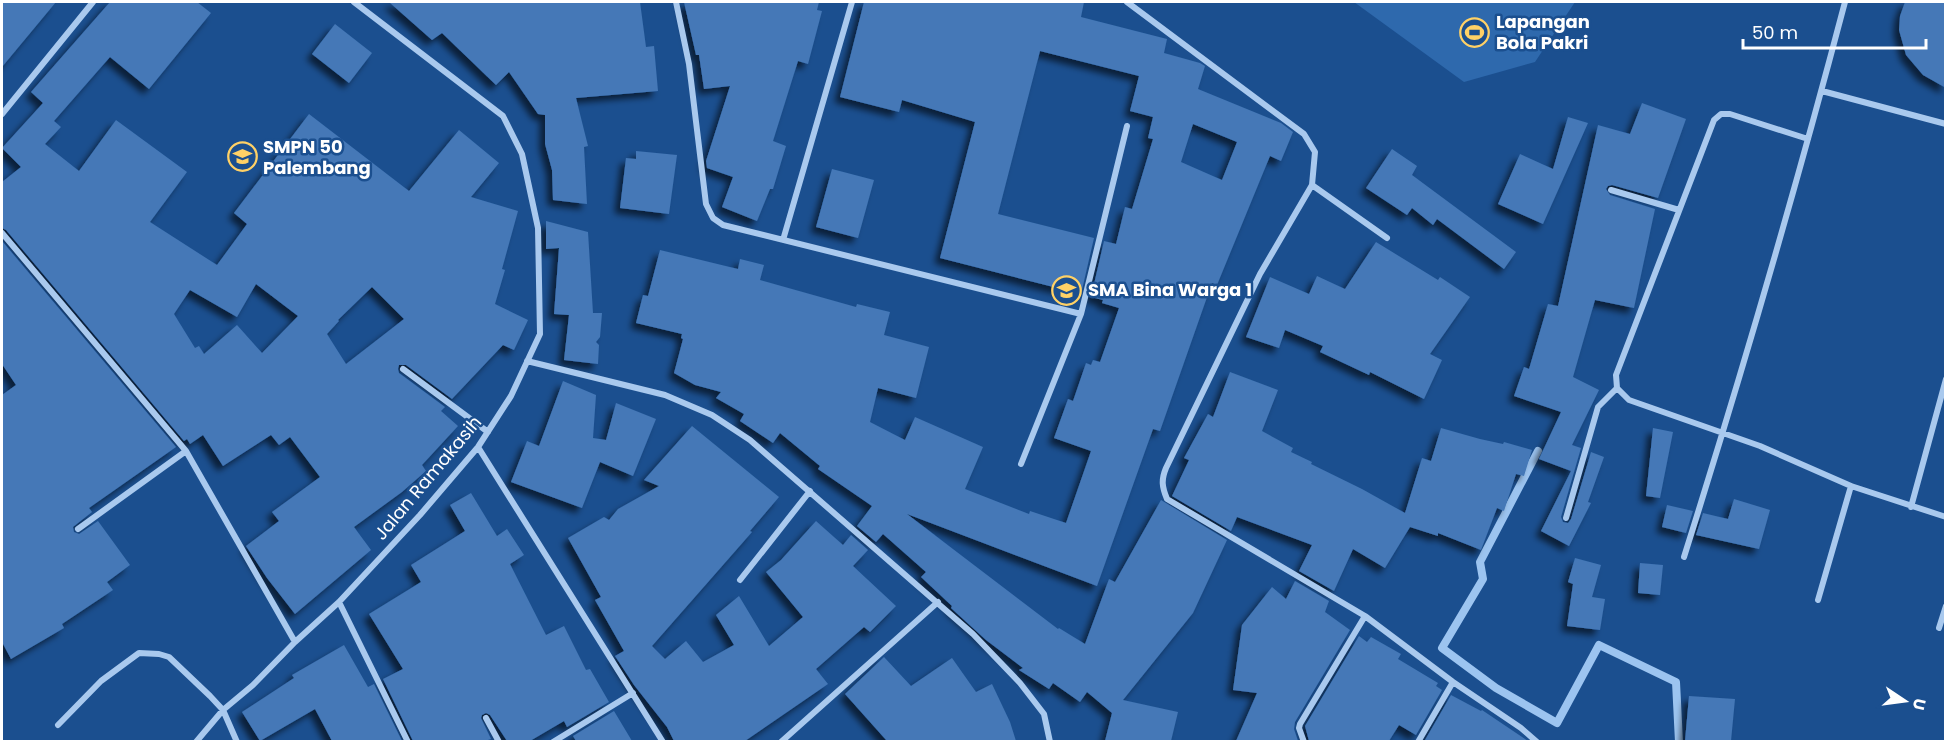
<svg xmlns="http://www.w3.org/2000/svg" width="1947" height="743" viewBox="0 0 1947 743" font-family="Poppins,sans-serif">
<defs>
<filter id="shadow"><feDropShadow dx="-5.5" dy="5.5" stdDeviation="3" flood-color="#0009"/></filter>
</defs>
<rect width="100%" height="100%" fill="#1b4f8f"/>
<path fill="#2e69ad" d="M1354,2H1575L1535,62L1464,82Z"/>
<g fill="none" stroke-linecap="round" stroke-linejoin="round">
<path stroke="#9cc4f0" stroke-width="8" d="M1538,451L1480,562L1483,579L1442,648L1496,688L1557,723L1599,645L1676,682L1679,742"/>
</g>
<path fill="#4478b7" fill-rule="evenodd" filter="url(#shadow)" d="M2,2H56L2,67Z
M110,2H197L211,13L149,89L110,57L54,121L61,127L45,144L79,171L116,120L187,172L150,222L217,265L247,224L234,213L309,114L409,191L459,130L499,163L471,197L518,211L502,269L505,270L495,304L528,320L514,350L503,345L452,399L406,365H399L398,369L399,373L445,407L441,411L458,426L422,465L426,471L402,492L354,527L371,550L295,614L267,578L246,546L279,521L272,512L320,477L290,437L279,445L271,435L223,466L203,435L190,444L187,439L184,441L6,230L2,228V182L21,167L2,148L43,103L31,92ZM256,284L298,316L262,353L237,325L204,354L199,346L195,348L174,314L190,290L237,317ZM372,287L404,319L346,364L327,334L339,321L338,320Z
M389,2H640L646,47L654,46L658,91L576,98L588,146L584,147L587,204L553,200L552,170L545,144V115L538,114L509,72L496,85L442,33L432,40Z
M684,2H819L817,10L822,11L808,64L798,61L773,141L786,146L773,189H770L757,221L722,207L733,177L707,168L706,161L730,86L704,89L699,55H696Z
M864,2H1084L1081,17L1167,39L1164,53L1200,63L1205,66L1198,89L1281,123L1293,132L1281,161L1270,156L1217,285L1212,283L1160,431L1153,429L1097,586L907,514L1058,629L1059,628L1085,644L1109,579L1115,582L1161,500L1227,540L1193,613L1123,700L1178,712L1171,741H1105L1112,713L1087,692L1080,702L1053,683L1049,689L1019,670L1023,668L986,640L951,608L952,606L921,577L926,572L883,534L876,542L857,526L872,506L818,469L820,466L780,433L773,443L740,421L744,414L716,398L721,392L695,385L674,373L683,339L681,338L682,334L636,323L643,295L648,296L660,250L738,269L740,259L764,265L760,280L856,307L857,304L890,312L884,335L929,347L916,398L878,388L870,422L905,440L915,417L983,447L965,489L1029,514L1030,511L1066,523L1091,451L1054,438L1068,399L1073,401L1086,363L1091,365L1093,360L1100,362L1119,308L1102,303L1103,300L1091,297L1104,241L1116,244L1125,207L1132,209L1153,139L1148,138L1153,117L1130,111L1139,76L1040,51L998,214L1094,238L1081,294L940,258L975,122L902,100L899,112L840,97ZM1193,124L1237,142L1222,180L1181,162Z
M1905,2H1946V88L1923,75L1906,55L1899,30L1900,16Z
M335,24L372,53L349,83L312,54Z
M1642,103L1686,119L1658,198L1612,185L1608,186L1606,189L1610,195L1655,209L1634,308L1595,300L1573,377L1599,390L1572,445L1581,448L1561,517L1563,522L1568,523L1571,519L1591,452L1604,457L1588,502L1591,503L1569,546L1541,531L1571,471L1539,459L1561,412L1514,396L1524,367L1529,369L1548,304L1558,306L1598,125L1630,134Z
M1568,117L1588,123L1543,224L1498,204L1520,154L1553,169Z
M1392,149L1417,166L1412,175L1516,252L1504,269L1437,219L1433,225L1412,208L1407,215L1366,188Z
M636,151L677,155L669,214L620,208L626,158L636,159Z
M832,169L874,180L858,238L816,227Z
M546,221L588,232L593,313H602L600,337L596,342L599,345L598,364L564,360L569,315L554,314L559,248L546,249Z
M2,241L176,447L89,508L92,512L73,527L74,532L79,534L98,521L130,565L107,582L113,590L62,624L64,628L11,659L2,642V395L16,385L2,364Z
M1376,242L1438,280L1440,277L1470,297L1430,354L1442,360L1424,399L1370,372L1369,375L1320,352L1323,346L1285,330L1279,348L1246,337L1270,277L1309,294L1317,276L1345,289Z
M1230,372L1278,390L1262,431L1293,448L1291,452L1312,462L1311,464L1362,489L1405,513L1422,458L1431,461L1441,428L1480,439L1503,444L1504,442L1532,450L1524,476L1516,474L1504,511L1497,508L1481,550L1438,533V536L1410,527L1385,568L1353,549L1334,591L1299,571L1312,545L1237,517L1231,531L1172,496L1189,460L1184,458L1208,414L1213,417Z
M563,381L596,395L593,438L606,440L616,403L656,419L633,476L600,462L582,508L511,482L527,441L539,446Z
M692,426L779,497L750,531L752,532L652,646L665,659L686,641L703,662L734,645L716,615L739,596L769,646L803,617L766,572L781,560L816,521L843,545L851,535L868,550L853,566L896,606L870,632L864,627L816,669L828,684L745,741H674L667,727L634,685L615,656L624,651L595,600L601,597L568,538L604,517L609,520L618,509L659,486L644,480Z
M1653,428L1673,432L1660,498L1646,496Z
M471,493L497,536L507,529L524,555L510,564L546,635L564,626L586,670L590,669L609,702L567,727L564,721L530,741H507L490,715L486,713L482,715L481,718L491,739L485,741H413L383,679L403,669L369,614L421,582L411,565L465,531L450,505Z
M1734,499L1770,510L1759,549L1696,535L1703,513L1728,519Z
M1667,505L1693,511L1686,533L1662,527Z
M1575,558L1601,565L1592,597L1605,599L1600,630L1567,626L1573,584L1568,582Z
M1640,563L1663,565L1660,595L1638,593Z
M1295,581L1329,601L1325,612L1350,630L1295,722L1294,729L1298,741H1236L1257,693L1233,690L1242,625L1272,587L1286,599Z
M1359,636L1367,642L1371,637L1401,654L1398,659L1438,683L1436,686L1442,690L1416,735L1399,725L1389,741H1309L1305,726Z
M344,645L368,687L374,684L402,741H332L315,709L260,741L242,712L294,678L292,675Z
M884,657L911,686L952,658L976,692L992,684L1010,722L1016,741H887L845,694Z
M1451,695L1481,711L1482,710L1528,741H1428L1425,740Z
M1689,696L1735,699L1731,741H1685Z
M614,711L632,741H576L573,736Z"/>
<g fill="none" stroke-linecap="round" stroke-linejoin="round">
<path stroke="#a9c9ee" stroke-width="6" d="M676,2L689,64L706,204L713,218L723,225L1081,314L1021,464
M1127,2L1304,134L1315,152L1312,185L1260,274L1166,468C1161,480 1162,487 1167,499L1365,616L1453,682L1521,728L1537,742
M1822,91L1946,124
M2,114L93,2
M1808,139L1730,114H1721L1714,120L1616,375L1617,388L1629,400L1760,446L1851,486L1946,517
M1312,185L1387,238
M1611,190L1679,210
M2,233L186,451L295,642
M783,240L852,2
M1081,314L1127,126
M527,361L665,395L712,415L750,440L973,634L1020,683L1044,714L1050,742
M403,369L488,432
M478,447L663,742
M1911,507L1946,379
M1566,518L1598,407L1617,388
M78,529L186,451
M1684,557C1742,373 1796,188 1845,2
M740,580L810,491
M1818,600L1851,486
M339,602L408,742
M1939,628L1946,606
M486,718L499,742
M58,725L101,681L139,653L159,654L169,657L210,696L223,710L237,742
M196,742L223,710L253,685L295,642L339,602L420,515L478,447L511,396L540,334L538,228L522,154L503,116L354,2
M553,742L633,693
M781,742L938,602
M1304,742L1299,728L1300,724L1365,616
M1418,742L1453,682"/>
</g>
<defs>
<symbol id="stadium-ring" viewBox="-11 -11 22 22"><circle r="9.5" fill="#1b4f8f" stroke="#ffd166" stroke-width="1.5"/><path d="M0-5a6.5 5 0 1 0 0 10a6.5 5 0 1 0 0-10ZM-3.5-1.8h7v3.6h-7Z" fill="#ffd166"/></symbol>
<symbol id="school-ring" viewBox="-11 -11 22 22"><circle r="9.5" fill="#1b4f8f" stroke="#ffd166" stroke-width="1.5"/><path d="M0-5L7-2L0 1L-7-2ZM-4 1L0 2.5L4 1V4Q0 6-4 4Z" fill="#ffd166"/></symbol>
</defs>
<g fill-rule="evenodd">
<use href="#stadium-ring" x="1458" y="16" width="33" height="33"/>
<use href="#school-ring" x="226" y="140" width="33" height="33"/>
<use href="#school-ring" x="1050" y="274" width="33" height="33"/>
</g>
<g text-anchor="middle" stroke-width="5" stroke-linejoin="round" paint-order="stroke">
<g font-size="18" font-weight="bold" fill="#fff" stroke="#1b4f8f" text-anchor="start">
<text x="1496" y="28">Lapangan<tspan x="1496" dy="21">Bola Pakri</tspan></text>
<text x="263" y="153">SMPN 50<tspan x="263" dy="21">Palembang</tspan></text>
<text x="1088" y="296">SMA Bina Warga 1</text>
</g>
<g font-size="18" fill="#fff" stroke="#1b4f8f">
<text transform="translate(428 478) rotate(-50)" y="6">Jalan Ramakasih</text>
</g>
</g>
<rect width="1947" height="743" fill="none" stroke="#ffffff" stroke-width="6"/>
<g transform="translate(1905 701) rotate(103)" stroke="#1b4f8f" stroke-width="4.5" paint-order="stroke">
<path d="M0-4.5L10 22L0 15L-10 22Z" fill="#ffffff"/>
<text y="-9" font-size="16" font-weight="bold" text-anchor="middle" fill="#ffffff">U</text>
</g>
<path d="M1743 39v9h183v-9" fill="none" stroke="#ffffff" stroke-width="3"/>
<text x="1752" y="39" font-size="18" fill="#ffffff" stroke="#1b4f8f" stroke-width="4.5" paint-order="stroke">50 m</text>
</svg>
